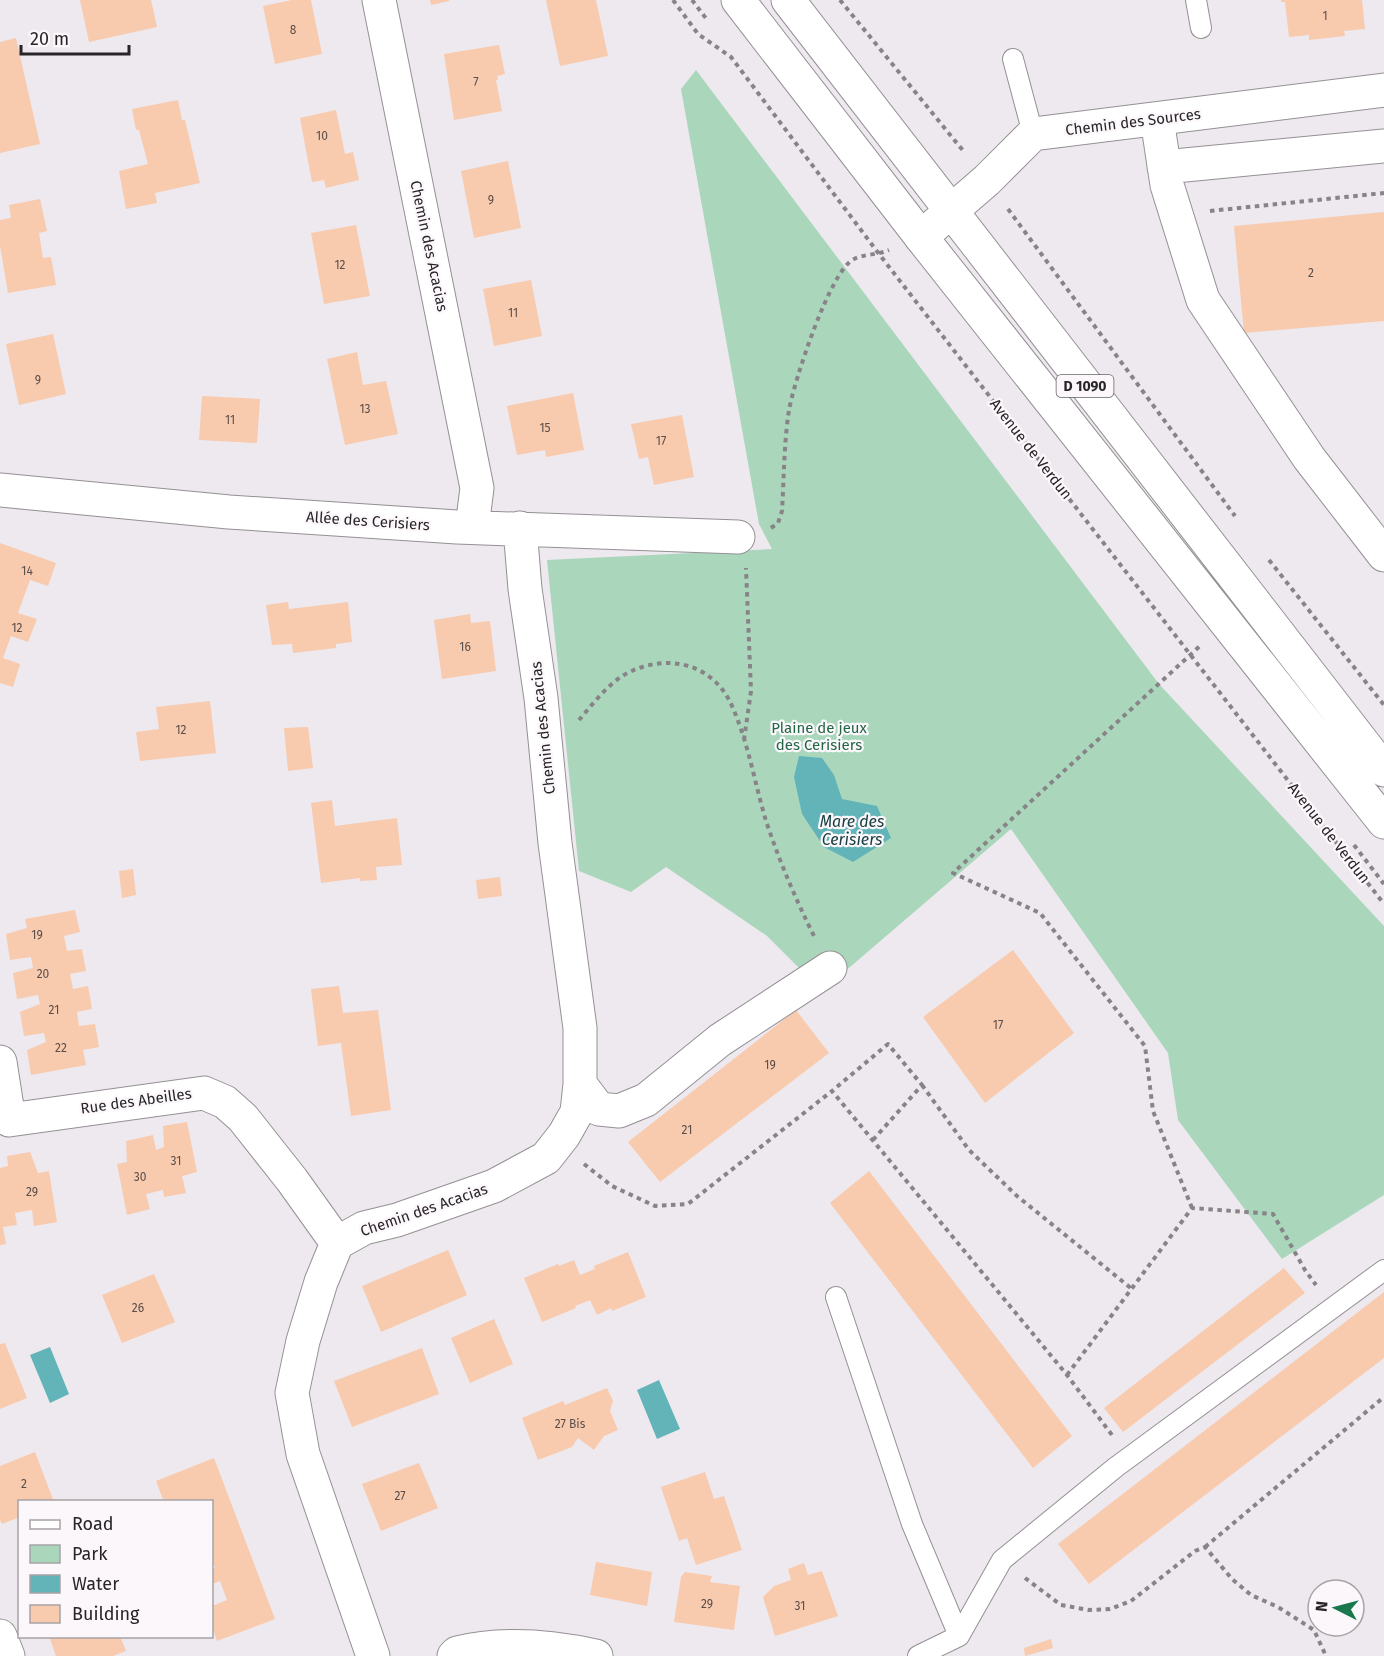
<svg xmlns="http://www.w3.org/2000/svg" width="1384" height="1656" viewBox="0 0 1384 1656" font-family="'Fira Sans',sans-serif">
<rect width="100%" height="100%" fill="#eee9ee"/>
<path fill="#aad7bc" d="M696,70L1159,684L1384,926V1195L1282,1259L1178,1120L1168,1053L1011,829L822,991L767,936L666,867L631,892L579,871L547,560L772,549L759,524L681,89Z"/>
<path fill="#62b4b8" d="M799,756L822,758L834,775L842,799L877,806L891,838L853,862L824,847L802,814L794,777Z
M50,1347L69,1394L50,1403L30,1355Z
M659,1380L680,1429L657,1439L637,1390Z"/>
<path fill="#f8caae" d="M80,0H151L157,27L89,42Z
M292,0H311L322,54L275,64L263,6Z
M430,0H449V1L431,5Z
M546,0H596L608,56L560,66Z
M1281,0H1362L1365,29L1344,31L1345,36L1309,40V35L1289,37L1285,2H1281Z
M16,38L40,144L0,153V42Z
M499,45L505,74L497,76L498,80H496L502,111L454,120L444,54Z
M178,100L182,120H185L200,183L155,193L157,203L126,209L119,171L148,164L139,130H136L132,109Z
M336,110L345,154L353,152L359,180L326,188L324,180L312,182L300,118Z
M508,161L521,228L474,238L461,171Z
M40,199L47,231L39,233L43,258L51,257L56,285L8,293L0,246V220L11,218L9,205Z
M1384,212V321L1244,333L1234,226Z
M356,225L370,296L324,304L311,233Z
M531,280L542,336L494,346L483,289Z
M53,334L66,394L19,405L6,344Z
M357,352L363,385L386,381L398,434L345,445L327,359Z
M573,393L584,450L546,457L545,450L517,455L507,406Z
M202,396L260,399L257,443L199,440Z
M682,415L694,477L654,485L648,457L639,459L631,424Z
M0,543L56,563L48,586L30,580L18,613L37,619L28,642L11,636L3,658L20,664L13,687L0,683Z
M288,602L289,609L348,602L352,642L336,644V648L293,653L292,644L272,645L266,605Z
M470,614L471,623L490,621L496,671L442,679L434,620Z
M210,701L216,753L140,761L136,732L159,729L156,707Z
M308,727L313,768L288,771L284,728Z
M332,800L335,826L397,818L402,865L376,867L377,880L360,881V878L321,883L311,803Z
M133,869L136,895L122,898L119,871Z
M500,877L502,896L478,899L476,880Z
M75,910L80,932L64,936L67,951L82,949L86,971L70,974L73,989L88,986L92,1009L77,1012L79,1026L95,1024L99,1047L83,1050L86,1065L31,1075L27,1050L46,1042L44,1033L24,1036L20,1012L40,1004L38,995L17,999L13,973L33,968L31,957L10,960L6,934L27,928L25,919Z
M1013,950L1074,1033L985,1103L923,1017Z
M339,986L343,1013L378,1010L391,1110L351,1116L341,1043L318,1046L311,989Z
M796,1010L829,1053L660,1182L628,1142Z
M187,1122L197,1172L182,1176L186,1193L164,1197L163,1190L146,1194L150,1209L127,1215L117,1164L127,1162L126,1141L153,1135L156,1150L164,1147L163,1126Z
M30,1152L38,1173L49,1171L57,1222L34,1226L32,1210L15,1213L17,1225L3,1227L6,1244L0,1245V1168L8,1166L7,1156Z
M869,1171L1072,1436L1033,1468L830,1203Z
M448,1250L467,1295L381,1332L362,1286Z
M628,1252L646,1297L612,1311L611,1308L597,1315L590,1300L575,1306L576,1308L542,1322L524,1278L558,1264L559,1266L574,1260L580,1275L595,1269L594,1266Z
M1284,1268L1305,1293L1123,1432L1104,1408Z
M154,1274L175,1322L122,1343L102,1295Z
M1384,1292V1358L1089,1584L1058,1544Z
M494,1319L513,1364L470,1383L451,1338Z
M5,1343L27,1398L0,1409V1344Z
M422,1348L439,1394L352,1427L334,1381Z
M607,1388L613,1401L610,1411L618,1430L604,1436L594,1450L578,1438L572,1447L538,1460L522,1418L563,1401L565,1405Z
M35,1452L54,1502H20V1517L2,1524L0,1520V1466Z
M214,1458L275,1619L217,1641L212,1626V1606L227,1600L220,1581L212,1584V1569L215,1568L212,1560V1502H185L184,1500L164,1502L156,1481Z
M419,1463L438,1508L381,1531L362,1484Z
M705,1472L714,1499L724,1496L742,1550L696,1565L687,1538L679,1541L661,1487Z
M596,1562L652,1572L647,1606L590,1595Z
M804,1563L808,1575L822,1571L838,1616L775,1636L763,1597L774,1586L791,1580L788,1569Z
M685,1572L712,1576L710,1582L740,1586L734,1630L674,1622L681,1577Z
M49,1636H120L126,1651L113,1656H56Z
M1051,1639L1053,1648L1025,1656L1024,1648Z"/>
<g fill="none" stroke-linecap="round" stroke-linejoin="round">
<defs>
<path id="lane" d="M1196,0L1201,28
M1013,59L1033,134
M836,1297L912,1524L959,1636
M918,1656L959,1636L1002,1560L1116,1467L1384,1270"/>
<path id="street" d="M379,0L477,488L472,527
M1157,119L1167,185L1203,300L1309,458L1384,555
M1164,167L1384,146
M921,237L987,180L1033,134L1384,90
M0,490L229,512L457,527L738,537
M0,1062L9,1120L204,1093L225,1102L243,1118L292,1180L337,1243
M580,1084L599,1109L619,1111L646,1100L720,1040L830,968
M0,1636L8,1656
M373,1656L303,1454L292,1393L303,1341L321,1282L337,1243L364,1228L397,1220L494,1186L546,1158L564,1135L577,1112L580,1084V1028L555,843L541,698L525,589L520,528
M454,1656L457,1653C502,1642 550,1646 596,1656"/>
<path id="primary" d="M738,0L921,237L1384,822
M788,0L1384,770"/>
</defs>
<use href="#lane" stroke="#949094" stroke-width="22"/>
<use href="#street" stroke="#949094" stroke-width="35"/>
<use href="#primary" stroke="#949094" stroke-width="35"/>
<path stroke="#878387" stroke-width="4" stroke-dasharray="4.5 4.5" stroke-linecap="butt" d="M673,0L698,34L731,57L879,254L1384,904
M692,0L708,21
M840,0L965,153
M1008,209L1235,516
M1210,211L1384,193
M771,528L778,523L782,511C784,477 784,442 789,410C794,382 830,270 854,259C864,254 878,255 889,250
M1269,560L1384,705
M579,720C592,705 607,685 624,675C664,652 713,662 732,706C749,744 755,786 767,824C781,865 796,900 815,938
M744,740L751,691L746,568
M1354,845L1384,884
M922,1085L969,1150L1017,1196L1132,1289
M873,1140L922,1085L888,1044L832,1091L1067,1375L1112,1435
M584,1164L612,1186L655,1206L688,1204L832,1091
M1192,1208L1153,1111L1145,1046L1040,913L953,873L1201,645
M1067,1375L1192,1208L1273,1214L1305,1270L1316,1285
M1205,1547L1384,1397
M1025,1578L1061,1605L1089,1610L1110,1609L1131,1601L1195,1551L1205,1547L1232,1579L1251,1595L1278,1607L1314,1630L1326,1656"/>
<use href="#lane" stroke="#fff" stroke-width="20"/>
<use href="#street" stroke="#fff" stroke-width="33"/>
<use href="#primary" stroke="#fff" stroke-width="33"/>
</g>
<g text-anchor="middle" stroke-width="4.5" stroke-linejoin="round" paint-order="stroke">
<g font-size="12" fill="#5b4e49">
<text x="1325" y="20">1</text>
<text x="293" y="34">8</text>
<text x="476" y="86">7</text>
<text x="322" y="140">10</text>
<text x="491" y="204">9</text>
<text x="340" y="269">12</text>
<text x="1311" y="277">2</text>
<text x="513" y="317">11</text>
<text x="38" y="384">9</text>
<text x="365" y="413">13</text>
<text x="230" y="424">11</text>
<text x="545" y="432">15</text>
<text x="661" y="445">17</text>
<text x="27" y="575">14</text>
<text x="17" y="632">12</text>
<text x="465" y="651">16</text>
<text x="181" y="734">12</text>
<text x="37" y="939">19</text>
<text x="43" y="978">20</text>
<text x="54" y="1014">21</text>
<text x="998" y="1029">17</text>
<text x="61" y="1052">22</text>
<text x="770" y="1069">19</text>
<text x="687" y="1134">21</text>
<text x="176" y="1165">31</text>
<text x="140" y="1181">30</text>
<text x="32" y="1196">29</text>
<text x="138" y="1312">26</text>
<text x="570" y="1428">27 Bis</text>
<text x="24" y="1488">2</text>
<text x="400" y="1500">27</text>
<text x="707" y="1608">29</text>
<text x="800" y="1610">31</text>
</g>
<rect fill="#fbf7fb" stroke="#676467" stroke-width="1.5" x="1056.5" y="375" width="57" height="22" rx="4.5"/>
<g font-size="14" font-weight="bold" fill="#272527">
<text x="1085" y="391">D 1090</text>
</g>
<g font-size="15" fill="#272527" stroke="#fbf7fb">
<text transform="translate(1133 122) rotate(-7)" y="5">Chemin des Sources</text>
<text transform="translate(429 246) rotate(78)" y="5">Chemin des Acacias</text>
<text transform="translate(1031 449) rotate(52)" y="5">Avenue de Verdun</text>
<text transform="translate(368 521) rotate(4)" y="5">Allée des Cerisiers</text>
<text transform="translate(543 728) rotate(-96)" y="5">Chemin des Acacias</text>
<text transform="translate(1329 833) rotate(52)" y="5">Avenue de Verdun</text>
<text transform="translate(136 1101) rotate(-8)" y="5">Rue des Abeilles</text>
<text transform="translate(424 1210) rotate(-19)" y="5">Chemin des Acacias</text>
</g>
<g font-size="15" fill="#216645" stroke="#fbf7fb">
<text x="819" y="733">Plaine de jeux<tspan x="819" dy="17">des Cerisiers</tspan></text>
</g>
<g font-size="16" font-style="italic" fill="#194042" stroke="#fbf7fb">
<text x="852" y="827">Mare des<tspan x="852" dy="18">Cerisiers</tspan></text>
</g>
</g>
<rect x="18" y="1500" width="195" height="138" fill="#fbf7fb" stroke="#a6a3a6" stroke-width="1.5"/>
<rect x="30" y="1520" width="30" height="9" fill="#ffffff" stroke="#a6a3a6" stroke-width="1.5"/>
<text x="72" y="1530" font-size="18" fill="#272527">Road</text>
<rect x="30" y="1545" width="30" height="18" fill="#aad7bc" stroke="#a6a3a6" stroke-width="1.5"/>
<text x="72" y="1560" font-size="18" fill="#272527">Park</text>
<rect x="30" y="1575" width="30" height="18" fill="#62b4b8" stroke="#a6a3a6" stroke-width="1.5"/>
<text x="72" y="1590" font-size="18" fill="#272527">Water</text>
<rect x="30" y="1605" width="30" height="18" fill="#f8caae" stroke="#a6a3a6" stroke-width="1.5"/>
<text x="72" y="1620" font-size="18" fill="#272527">Building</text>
<g transform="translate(1336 1608) rotate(276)"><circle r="28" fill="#fbf7fb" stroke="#a6a3a6" stroke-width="1.5"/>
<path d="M0-4.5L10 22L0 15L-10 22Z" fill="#1b774c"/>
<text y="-9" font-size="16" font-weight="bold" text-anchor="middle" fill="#272527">N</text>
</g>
<path d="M21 45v9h108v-9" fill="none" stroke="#272527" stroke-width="3"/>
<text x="30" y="45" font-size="18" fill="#272527" stroke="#fbf7fb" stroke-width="4.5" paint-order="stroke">20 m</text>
</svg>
